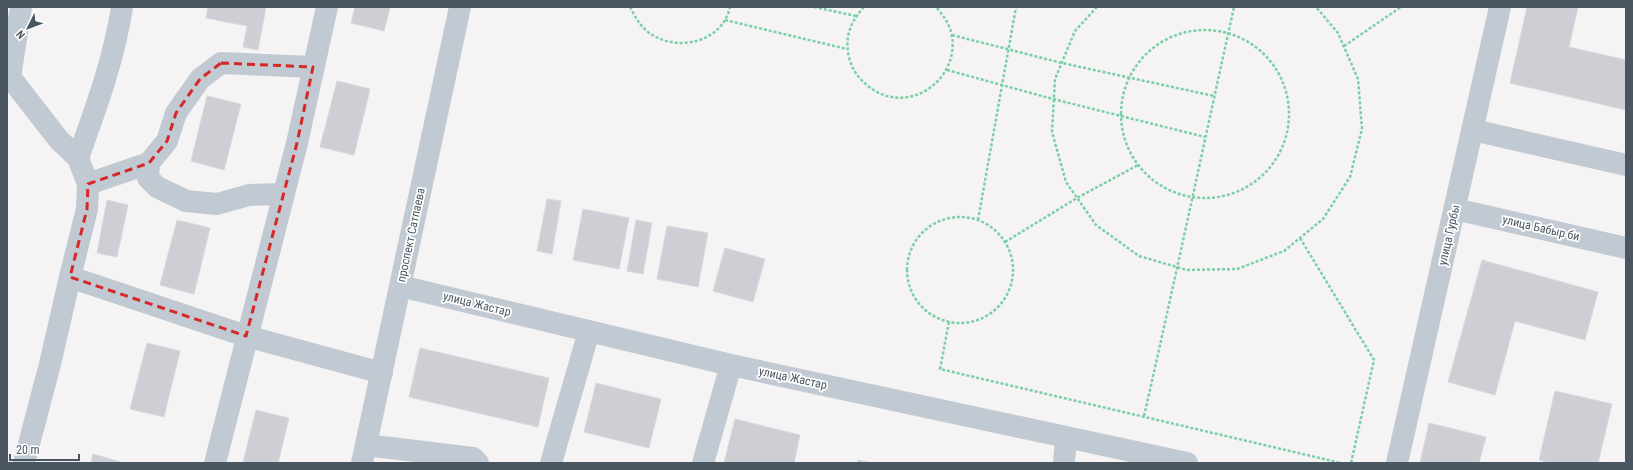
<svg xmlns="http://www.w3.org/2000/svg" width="1633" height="470" viewBox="0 0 1633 470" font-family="'Roboto Condensed',sans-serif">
<rect width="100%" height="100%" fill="#f5f3f3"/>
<path fill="#cdcfd5" stroke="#d7d9de" d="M208,7H266L258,50L243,47L247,26L206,18Z
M355,7H390L384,31L351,23Z
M1527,7H1578L1569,47L1626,60V110L1510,83Z
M337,81L370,89L354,155L320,147Z
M207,96L241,104L224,170L191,161Z
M547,199L561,201L552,254L537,251Z
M107,200L128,205L117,257L97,253Z
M583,209L629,218L619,269L573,260Z
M177,220L210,228L194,294L160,285Z
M636,220L652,223L643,274L627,271Z
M667,226L708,233L698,287L657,279Z
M725,248L765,259L753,302L713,291Z
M1482,260L1598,292L1585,340L1515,321L1495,395L1448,382Z
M147,343L180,351L164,417L130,409Z
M420,348L549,378L538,427L409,397Z
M596,383L661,399L649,448L584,432Z
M1555,391L1612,404L1598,463H1550L1539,460Z
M256,410L289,418L278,463H243Z
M735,419L800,435L794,463H724Z
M1429,423L1486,437L1479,463H1420Z
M93,454L124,463H91Z
M858,460L873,463H857Z"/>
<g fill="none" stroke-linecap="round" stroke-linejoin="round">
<path stroke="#7ad0a6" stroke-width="2.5" stroke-dasharray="3 2" stroke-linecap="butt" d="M630,7C636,19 643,31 656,37C683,51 723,40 730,7
M814,7L856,16
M864,7C851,21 844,37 849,57C852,69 858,78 868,86C906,117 959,82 952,36C950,24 943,15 936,7
M1097,7L1075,31L1055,79L1052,132L1066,182L1096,225L1139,256L1187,270L1237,269L1284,251L1323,219L1350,177L1362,129L1358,79L1338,33L1316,7
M725,20L847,49
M1121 114a84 84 0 1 1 168 0a84 84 0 1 1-168 0Z
M952,35L1062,63L1214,96
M1344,46L1401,7
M947,70L1053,99L1205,137
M907 270a53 53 0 1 1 106 0a53 53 0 1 1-106 0Z
M978,220L1016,7
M1300,238L1374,360L1351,463
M1005,242L1077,198L1138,165
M949,322L940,369L1341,463
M1144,416C1175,280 1204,143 1234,7"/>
<path stroke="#c1cad2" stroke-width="22" d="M7,73L59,140L78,158L88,184L87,209L70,277L246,336L382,373
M10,77L21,7
M1473,130L1626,165
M78,158C96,108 114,59 122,7
M149,163L148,178L157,187L186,201L217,204L249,195L284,194
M88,184L149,163L167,141L176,113L200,79L221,63L313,67
M1455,209L1626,248
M400,286L731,365L1187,463
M366,445L473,458L478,463
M24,463L50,364L70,277
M215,463L297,143L327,7
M362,463L460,7
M551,463L589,331
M703,463L731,365
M1064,463L1066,437
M1397,463L1500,7"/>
</g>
<path fill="none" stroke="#d62828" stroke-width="3" stroke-dasharray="8 5" stroke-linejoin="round" d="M221,63L313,67L297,143L246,336L70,277L87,209L88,184L149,163L167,141L176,113L200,79Z"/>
<g text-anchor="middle" stroke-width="3.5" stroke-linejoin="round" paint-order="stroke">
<g font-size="12" fill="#4a5661" stroke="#fff">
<text transform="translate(1541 228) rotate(13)" y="4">улица Бабыр би</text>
<text transform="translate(411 235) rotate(-78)" y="4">проспект Сатпаева</text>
<text transform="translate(1449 235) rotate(-77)" y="4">улица Гурбы</text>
<text transform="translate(477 304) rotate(14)" y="4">улица Жастар</text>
<text transform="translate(793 378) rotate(12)" y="4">улица Жастар</text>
</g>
</g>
<rect width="1633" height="470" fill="none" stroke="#4a5661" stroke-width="16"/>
<g transform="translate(28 28) rotate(228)" stroke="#ffffff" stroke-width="3" paint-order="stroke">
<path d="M0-3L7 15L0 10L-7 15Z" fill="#4a5661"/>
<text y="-6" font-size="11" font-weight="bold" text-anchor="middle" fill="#4a5661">N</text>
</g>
<path d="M10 454v6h69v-6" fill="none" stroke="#4a5661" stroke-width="2"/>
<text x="16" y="454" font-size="12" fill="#4a5661" stroke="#ffffff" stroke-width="3" paint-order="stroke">20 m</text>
</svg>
